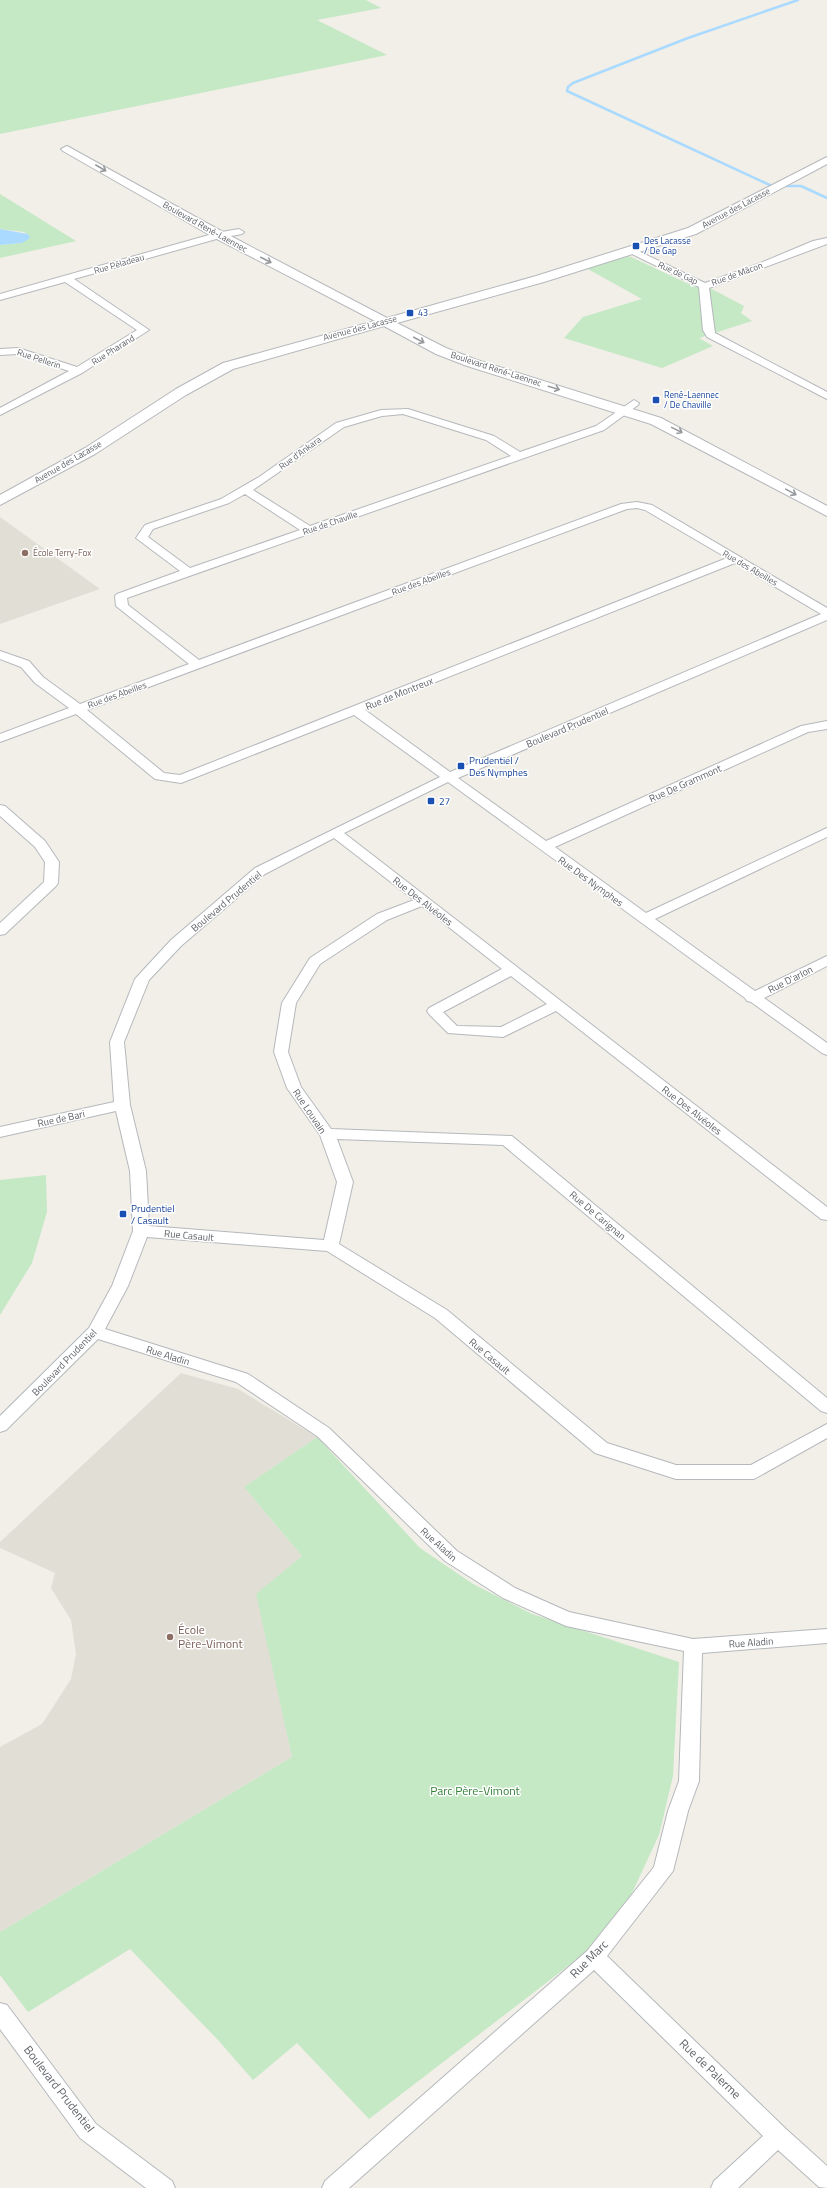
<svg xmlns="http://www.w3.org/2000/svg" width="827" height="2188" viewBox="0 0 827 2188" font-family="'Titillium Web',sans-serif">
<rect width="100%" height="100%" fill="#f1efe8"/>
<path fill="#e1ded6" d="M0,517L100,589L0,624Z
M181,1373L238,1389L317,1437L244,1487L302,1556L257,1594L292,1757L0,1932V1747L42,1724L71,1679L76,1654L71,1620L51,1588L55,1573L0,1548V1542Z"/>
<path fill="#c5e8c5" d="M0,0H366L381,8L317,20L387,55L0,134Z
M0,194L76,241L0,258V245L22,243L29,236L24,232L0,229Z
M629,256L695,287L710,288L744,306L741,313L752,321L699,338L713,346L662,368L564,338L583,317L642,299L586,268Z
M46,1175L47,1212L32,1263L0,1315V1180Z
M317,1437L420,1548L473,1584L532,1614L679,1662L673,1776L659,1835L631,1895L585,1953L369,2119L297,2043L253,2080L218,2040L130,1949L28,2012L0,1975V1932L292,1757L256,1594L302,1556L244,1487Z"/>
<path fill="#aadaff" d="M0,229L28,234L30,238L22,243L0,245Z"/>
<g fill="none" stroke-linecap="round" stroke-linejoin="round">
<path stroke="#aadaff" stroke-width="2.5" d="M798,0L688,38L573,83L568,87L567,91L772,186H801L827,198"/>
<defs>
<path id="minor" d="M239,229L244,232L242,234L220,238L74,279L149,330L82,373L0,415V408L69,371L17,354L0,355V349L18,348L77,367L137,330L65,282L0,300V294L216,233Z
M827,238V244L709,288L715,333L827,392V399L707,337L703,330L699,287L624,250L629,247L632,248L705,283L758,264L813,241Z
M634,400L639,403L638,405L604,430L127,598L128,605L199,660L621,504L637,502L652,505L827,608V620L458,778L546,841L801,726L827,721V729L808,732L555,847L646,913L827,828V837L655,919L755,991L827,956V966L764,998L827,1043V1055L822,1053L751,1002L747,1001L745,998L448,782L344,833L827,1207V1220L821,1219L556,1011L503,1037L448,1033L429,1014L427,1011L429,1008L502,969L422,906L387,920L320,964L296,1003L288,1052L301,1087L331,1129L512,1136L827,1398V1413L821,1411L503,1145L337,1139L353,1182L339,1244L447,1310L607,1443L676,1465H751L827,1424V1438L754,1479H676L595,1453L435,1318L327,1251L147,1237L128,1286L105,1329L248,1374L329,1428L457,1551L515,1588L569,1612L693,1639L827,1629V1643L702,1653L699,1781L688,1811L673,1871L607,1956L786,2129L827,2166V2188L819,2187L778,2150L738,2188H711L714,2181L763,2136L594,1970L349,2188H322L325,2181L587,1951L654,1867L668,1811L679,1781L684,1651L566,1626L503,1598L445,1561L317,1436L236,1382L98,1339L6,1430L0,1432V1416L89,1328L112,1286L133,1231L130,1171L116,1111L0,1137V1127L114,1102L110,1042L135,979L171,940L255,868L440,777L354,715L181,783L155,779L76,714L0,742V734L69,708L35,683L21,667L0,659V651L29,661L43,677L80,704L189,664L116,606L115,596L117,594L180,571L136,538L145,525L221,499L259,477L336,423L381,410L408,409L494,436L520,452L596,426ZM403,414L486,440L511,456L310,526L253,490L344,427L382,416ZM245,494L300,530L190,568L148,537L153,529L229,503ZM637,508L645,510L727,558L180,775L164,773L87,710L627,509ZM735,563L821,614L450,772L365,710ZM334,838L414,900L377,914L310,958L282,1003L274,1052L287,1088L320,1135L337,1182L324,1240L149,1226L146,1171L130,1105L124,1042L149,980L181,946L265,874ZM511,976L547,1004L501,1027L457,1026L443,1012Z
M0,805L5,806L45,841L59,862L58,883L56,886L5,934L0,935V923L44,882L45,862L35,847L0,816Z
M0,2003L7,2005L96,2124L172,2181L175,2188H146L80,2138L0,2029Z"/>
<path id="tertiary" d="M67,146L223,232L387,318L536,276L688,228L827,157V164L696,234L544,282L397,323L446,348L477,360L661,418L827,506V516L651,424L467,366L436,354L384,326L233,369L186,395L95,454L0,505V495L85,448L176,389L223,363L375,321L215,238L63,151L61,149Z"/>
</defs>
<use href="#minor" stroke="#b5b8bc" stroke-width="2"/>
<use href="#tertiary" stroke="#b5b8bc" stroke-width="2"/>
<use href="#minor" fill="#fff" fill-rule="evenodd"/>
<use href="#tertiary" fill="#fff" fill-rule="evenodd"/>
</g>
<defs><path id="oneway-shaft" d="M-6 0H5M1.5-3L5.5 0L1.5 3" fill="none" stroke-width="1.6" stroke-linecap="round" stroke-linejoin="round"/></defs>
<g stroke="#979a9d">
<use href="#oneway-shaft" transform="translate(101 168) rotate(30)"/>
<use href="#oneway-shaft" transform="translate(266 260) rotate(27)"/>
<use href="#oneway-shaft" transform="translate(419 340) rotate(28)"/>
<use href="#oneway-shaft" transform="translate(554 388) rotate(17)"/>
<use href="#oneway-shaft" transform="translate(677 430) rotate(26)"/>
<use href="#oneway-shaft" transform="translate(791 492) rotate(29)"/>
</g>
<g fill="#1a4fb4" stroke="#fff" stroke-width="1.5">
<rect x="632" y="242" width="8" height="8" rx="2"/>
<rect x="406" y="309" width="8" height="8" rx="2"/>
<rect x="652" y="396" width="8" height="8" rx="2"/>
<rect x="457" y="762" width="8" height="8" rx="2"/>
<rect x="427" y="797" width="8" height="8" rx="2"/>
<rect x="119" y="1210" width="8" height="8" rx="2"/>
</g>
<g fill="#8d6e63" stroke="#fff" stroke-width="1.5">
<circle cx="25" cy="553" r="4"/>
<circle cx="170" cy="1637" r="4"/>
</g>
<g text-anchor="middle" stroke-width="3" stroke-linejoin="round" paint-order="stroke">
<g font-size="9" fill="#5f6368" stroke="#fff">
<text transform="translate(736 208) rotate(-28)" y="3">Avenue des Lacasse</text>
<text transform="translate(205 227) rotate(29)" y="3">Boulevard René-Laennec</text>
<text transform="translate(119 264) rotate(-16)" y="3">Rue Péladeau</text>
<text transform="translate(678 273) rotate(25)" y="3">Rue de Gap</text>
<text transform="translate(737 274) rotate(-20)" y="3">Rue de Mâcon</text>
<text transform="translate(360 328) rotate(-15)" y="3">Avenue des Lacasse</text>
<text transform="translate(113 350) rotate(-32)" y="3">Rue Pharand</text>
<text transform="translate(39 359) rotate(18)" y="3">Rue Pellerin</text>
<text transform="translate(496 369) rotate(18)" y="3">Boulevard René-Laennec</text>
<text transform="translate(300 453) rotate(-36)" y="3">Rue d'Ankara</text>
<text transform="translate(68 462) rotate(-30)" y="3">Avenue des Lacasse</text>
<text transform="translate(330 523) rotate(-19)" y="3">Rue de Chaville</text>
<text transform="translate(750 568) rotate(30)" y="3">Rue des Abeilles</text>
<text transform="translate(421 582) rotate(-20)" y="3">Rue des Abeilles</text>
<text transform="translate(117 695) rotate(-20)" y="3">Rue des Abeilles</text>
</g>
<g font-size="9" fill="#164399" stroke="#fff" text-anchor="start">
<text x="644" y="244">Des Lacasse<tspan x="644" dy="10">/ De Gap</tspan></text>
<text x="418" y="316">43</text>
<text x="664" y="398">René-Laennec<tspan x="664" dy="10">/ De Chaville</tspan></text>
</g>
<g font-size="9" fill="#785e54" stroke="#fff" text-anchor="start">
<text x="33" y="556">École Terry-Fox</text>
</g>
<g font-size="10" fill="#5f6368" stroke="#fff">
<text transform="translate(399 693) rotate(-22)" y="4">Rue de Montreux</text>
<text transform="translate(567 727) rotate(-23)" y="4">Boulevard Prudentiel</text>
<text transform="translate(685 783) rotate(-24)" y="4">Rue De Grammont</text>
<text transform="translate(591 881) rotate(36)" y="4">Rue Des Nymphes</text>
<text transform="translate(226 901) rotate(-40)" y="4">Boulevard Prudentiel</text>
<text transform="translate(423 901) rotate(38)" y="4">Rue Des Alvéoles</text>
<text transform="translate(790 979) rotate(-27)" y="4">Rue D'arlon</text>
<text transform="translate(692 1110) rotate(38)" y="4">Rue Des Alvéoles</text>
<text transform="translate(310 1111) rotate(56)" y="4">Rue Louvain</text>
<text transform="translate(61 1118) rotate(-12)" y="4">Rue de Bari</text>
<text transform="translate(598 1215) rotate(40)" y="4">Rue De Carignan</text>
<text transform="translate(189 1235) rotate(5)" y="4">Rue Casault</text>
<text transform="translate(168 1355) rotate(17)" y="4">Rue Aladin</text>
<text transform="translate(490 1356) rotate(40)" y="4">Rue Casault</text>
<text transform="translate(64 1362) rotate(-46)" y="4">Boulevard Prudentiel</text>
<text transform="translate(439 1544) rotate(42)" y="4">Rue Aladin</text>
<text transform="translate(751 1642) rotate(-4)" y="4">Rue Aladin</text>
</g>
<g font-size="10" fill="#164399" stroke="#fff" text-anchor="start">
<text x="469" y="764">Prudentiel /<tspan x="469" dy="12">Des Nymphes</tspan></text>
<text x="439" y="805">27</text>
<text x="131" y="1212">Prudentiel<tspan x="131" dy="12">/ Casault</tspan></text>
</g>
<g font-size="12" fill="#785e54" stroke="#fff" text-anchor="start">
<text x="178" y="1634">École<tspan x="178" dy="14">Père-Vimont</tspan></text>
</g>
<g font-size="12" fill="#348238" stroke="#fff">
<text x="475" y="1795">Parc Père-Vimont</text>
</g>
<g font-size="12" fill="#5f6368" stroke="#fff">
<text transform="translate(589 1959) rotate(-45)" y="4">Rue Marc</text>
<text transform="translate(710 2069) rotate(44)" y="4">Rue de Palerme</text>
<text transform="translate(59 2089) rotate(52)" y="4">Boulevard Prudentiel</text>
</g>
</g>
</svg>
